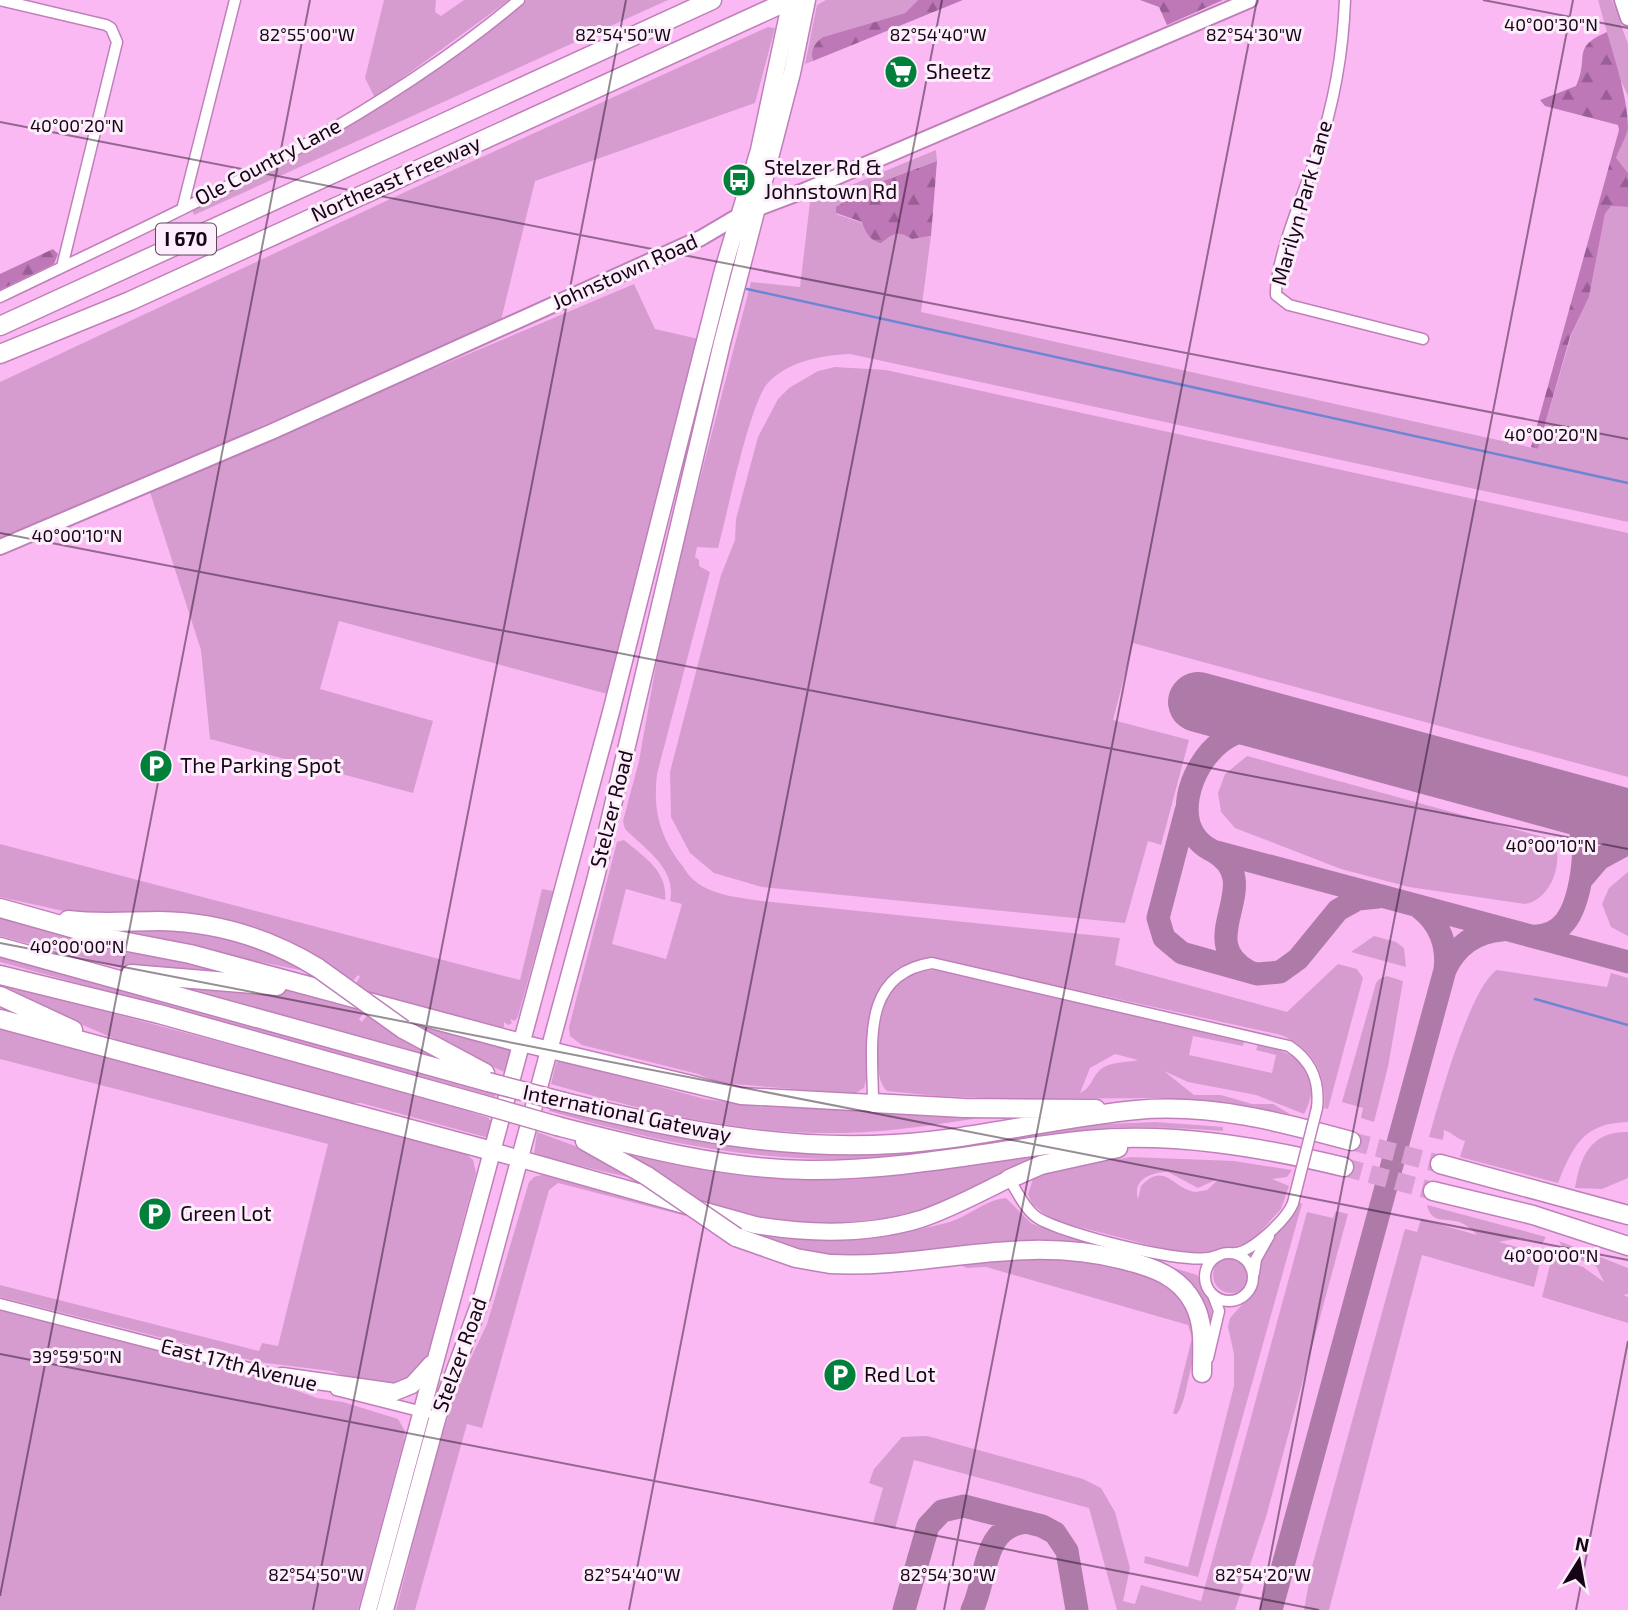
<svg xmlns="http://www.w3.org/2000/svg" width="1628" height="1610" viewBox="0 0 1628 1610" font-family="'Exo 2',sans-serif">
<defs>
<pattern id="forest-firs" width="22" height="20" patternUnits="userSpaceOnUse" patternTransform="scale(1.75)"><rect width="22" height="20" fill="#be77b7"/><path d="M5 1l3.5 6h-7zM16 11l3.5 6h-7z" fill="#995f94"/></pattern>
</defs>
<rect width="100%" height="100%" fill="#fbb9f4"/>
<path fill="#d69cd0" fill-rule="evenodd" d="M384,0H436L435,12L441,16L464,0H509L375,98L365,78Z
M526,0H668L194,215L191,207C313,144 419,87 526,0Z
M826,0H918L905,13L823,37C814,43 810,51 813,61L805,64L817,5Z
M1598,0H1612L1628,44V96L1620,79Z
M768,27L775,28L755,103L535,181L501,320L57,517L49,516L36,528L0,544V382L418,186Z
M1628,127V173L1615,158Z
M936,150L937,161L875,184L836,214L863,223L881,242L892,233H903L912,239L931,236L921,312L1538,449L1571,336L1589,297L1605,214L1611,206L1628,207V522L850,354C821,355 786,362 767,384C749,406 727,515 718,548L697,547L695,557L699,560V566L710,572L657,774C653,809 659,835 681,864C685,869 689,877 695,881C711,895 741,898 762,901L1120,938L1115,965L1287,1012L1338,964L1357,969L1363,978L1328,1109L1324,1108C1327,1074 1313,1048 1281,1035L932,958C862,966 870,1026 866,1080L864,1088L854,1094L721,1083L698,1074L582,1045L570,1036L569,1027L617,842L624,840C644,857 668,871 665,900L626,889L612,944L666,959L682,904L670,901C677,869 646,850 625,829L623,821L639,761L665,614L751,282L800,287L810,202Z
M634,284L655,329L699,339L611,695L339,621L320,689L433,721L413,793L210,739L201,650L149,489Z
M835,367L886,370L1628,533V777L1133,643L1113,720L1189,740L1161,845L1148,841L1125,923L762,887L714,873L690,853L671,817L670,772L721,575L735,540L736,519L758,437L778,399L789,388L818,371Z
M1247,756L1554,840C1564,862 1551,900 1525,904L1409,887L1341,869L1235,828L1221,812L1218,793L1225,774Z
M0,844L520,980L542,889L553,891L518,1016L515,1021L510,1019L512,1023L508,1025L504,1022V1027H498L360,990L355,985L360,977L358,975L351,983L290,941L228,919L174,914H77L0,897Z
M1628,872V936L1611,927L1602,904L1609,888Z
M0,912L258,976L128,969L0,936Z
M158,926L237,934L314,973L98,928Z
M1374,936L1396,942L1404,948L1406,967L1351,952Z
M0,953L496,1091L495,1097L0,962Z
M934,970L1244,1041L1243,1046L1193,1036L1189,1055L1272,1073L1276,1055L1256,1050L1258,1044C1297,1052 1326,1071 1304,1114L1256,1095L1188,1082L1164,1071L1194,1095H1221L1252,1104H1273L1290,1114L1219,1102L1159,1098L1012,1099L937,1096L887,1091C869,1076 879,1003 894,986C905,975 919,971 934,970ZM1115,1054L1138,1060C1127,1063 1108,1061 1099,1071C1091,1079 1092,1087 1080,1093L1090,1068Z
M1497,970L1607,987L1611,973L1628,978V1122C1583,1123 1573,1146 1558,1183L1460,1157L1465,1141C1457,1139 1451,1132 1444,1130L1443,1140L1429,1137C1439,1102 1470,987 1497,970Z
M1387,976L1403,981L1388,1067L1374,1122L1361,1118L1363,1108L1342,1102L1376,983L1379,979Z
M0,983L424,1097L489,1118V1120L495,1119L488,1136L485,1137L361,1103H341L122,1042L0,989Z
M155,983L283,990L357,1005L365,1011L359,1019L362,1022L369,1013L447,1060L444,1062Z
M409,1023L510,1048L507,1073L467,1056Z
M0,1025L463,1151L473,1160L476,1173L427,1357L419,1372L396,1388L345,1379V1376L331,1371L258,1362L0,1297V1285L259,1351L262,1343L278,1346L328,1144L0,1059Z
M561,1060L705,1099L762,1107L993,1116C944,1123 894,1132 845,1133C743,1135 647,1112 551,1084L556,1063Z
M551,1106C657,1135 738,1152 848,1153L1080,1125L1156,1122L1223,1127V1131C1177,1128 1131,1125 1085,1130C1004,1138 924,1158 842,1159C741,1160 646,1139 549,1111Z
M537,1132L597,1154L640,1180L534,1155Z
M1628,1132V1178L1602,1189L1575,1188C1580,1158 1590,1131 1628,1132Z
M621,1152C700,1170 780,1184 861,1179C918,1175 975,1164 1031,1155L1034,1158L922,1210L888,1218L826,1224L769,1219L686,1197Z
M1131,1157L1234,1161L1292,1170L1287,1177L1272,1179L1289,1186L1281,1209L1251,1242L1207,1254L1180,1253L1052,1220L1032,1204L1028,1194L1033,1179L1058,1169ZM1168,1172L1198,1188L1220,1178L1207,1190L1195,1192C1172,1188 1165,1161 1141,1186L1138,1199C1132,1179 1152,1172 1168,1172Z
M545,1174L683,1212L686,1216L558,1183L549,1190L482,1428L467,1424L415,1610H396L438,1447L461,1379L487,1324L529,1182L534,1177Z
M1006,1198L1031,1223L1043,1228L1197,1275C1211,1295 1215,1312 1210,1335L1204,1322L1152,1263L928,1251L836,1256L801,1252L738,1229C813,1244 871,1242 946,1223C967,1218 984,1200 1006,1198Z
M1299,1202L1302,1204L1198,1577L1144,1563L1145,1556L1188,1567L1234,1386V1354L1228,1327L1230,1318L1256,1289L1264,1252Z
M1427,1205L1546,1237L1542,1244L1520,1238L1499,1242L1542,1254L1534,1287L1422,1255L1329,1610H1304L1311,1570L1405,1229L1417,1232L1421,1219L1477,1235C1472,1230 1466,1224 1459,1222C1445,1218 1431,1224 1427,1205Z
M1336,1211L1348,1214L1266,1517L1235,1610H1117L1089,1508L914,1460L895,1529L873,1523L883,1488L869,1483L874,1469L902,1437L927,1436L1083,1479L1101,1488L1115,1512L1130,1568L1123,1601L1135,1604L1141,1585L1201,1601L1307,1212L1333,1218Z
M1559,1241L1628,1268V1294L1623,1295L1628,1297V1323L1542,1297L1552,1257L1583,1267L1604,1282L1596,1266L1566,1254Z
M1056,1254C1123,1267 1218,1271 1191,1368C1187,1383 1185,1402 1177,1414H1173L1192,1338L1188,1325L986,1267L967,1268L954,1262Z
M1213 1275a18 18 0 1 1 36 0a18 18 0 1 1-36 0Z
M0,1309L244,1371L317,1398L343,1402L398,1419L405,1431L404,1440L358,1610H0Z"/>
<path fill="url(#forest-firs)" d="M918,0H963L813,61C810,51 814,43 823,37L905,13Z
M1140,0H1223L1167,25L1159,7Z
M1607,32C1615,60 1628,99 1628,128C1626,138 1619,149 1616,158L1628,173V207L1611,206L1605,214L1589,297L1570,337L1538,449L1531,447L1619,130L1618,125L1545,106L1540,100L1576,86C1590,57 1570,48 1607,32Z
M937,161L931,236L912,239C898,230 893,233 881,243C869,240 866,233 862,222L836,213V207L875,184Z
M53,249L58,254L54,264L0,290V274Z"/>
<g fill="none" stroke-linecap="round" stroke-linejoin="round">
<path stroke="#6e85d3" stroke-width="2.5" d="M747,289L1628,483
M1535,999L1628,1025"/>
<path stroke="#ae7ba8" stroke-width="23" d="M1284,725C1262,726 1241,727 1222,741C1189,765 1168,830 1213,851L1628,962
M1186,811L1158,918L1164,938L1182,953L1257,974L1280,972L1298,959L1338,910L1358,899L1378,897
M1213,851C1269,883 1191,940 1248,971
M1581,880L1599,859L1628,843
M1420,908C1440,923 1448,946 1445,970
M1530,936C1543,937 1556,933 1565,922C1580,903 1589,849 1579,827C1573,812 1562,804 1548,797
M904,1610L928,1526L942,1511L964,1506L1042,1526L1055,1533L1067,1551L1077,1610
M972,1610C988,1578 981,1525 1028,1522
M1271,1610L1445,970C1456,946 1475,932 1502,930"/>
<path stroke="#ae7ba8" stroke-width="60" d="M1198,702L1628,819"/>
<path stroke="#d99ed3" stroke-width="18" stroke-dasharray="18 9" stroke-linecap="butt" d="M1351,1141L1440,1164
M1344,1167L1433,1191"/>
<defs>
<path id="street" d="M0,0L106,25L111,28L117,42L62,267
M1345,0C1343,53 1334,104 1317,154C1305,191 1275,258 1276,295L1289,305L1423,339
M183,206L235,0
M0,297C178,211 367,128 519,0
M873,1103C873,1048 859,974 932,963L1289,1046C1312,1061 1320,1081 1317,1108
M1009,1179C1017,1191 1025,1210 1038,1218C1061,1233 1193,1268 1216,1256
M1205 1277a24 24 0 1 1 48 0a24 24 0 1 1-48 0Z
M1235,1253C1252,1252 1287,1219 1293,1203
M1254,1273L1256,1259L1269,1236
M0,1304L284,1377
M1208,1358L1219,1311L1213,1295
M336,1390L427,1413"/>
<path id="secondary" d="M1622,0L1628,18
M0,547L271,432L701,238L740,215L806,190L1250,0"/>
<path id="primary" d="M521,1043L741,1096L873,1103
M492,1151L755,1225C808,1234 868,1235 921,1219C951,1209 980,1193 1009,1179
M282,1376L395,1392L412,1385L431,1364
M368,1610L611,712L723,270L759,150L791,0
M385,1610L438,1416L483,1294L596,877L722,343L792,73L807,0"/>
<path id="highway" d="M0,326L712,0
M0,354L130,301L790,0
M0,908L107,938L190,954L521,1043
M68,920C99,924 130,921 160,921C218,922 269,938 318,968
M0,947L488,1082
M131,974L277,986
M0,975L159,1014L481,1104
M0,996L73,1030
M0,1019L492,1151
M403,1029L485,1073
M564,1102C674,1129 781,1151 894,1144C976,1139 1055,1118 1136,1110C1209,1103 1282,1122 1351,1141
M873,1103L964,1108L1096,1109
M557,1126C639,1147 723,1169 808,1170C902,1171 993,1150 1087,1140C1173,1132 1261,1147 1344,1167
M585,1141L647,1176
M1440,1164L1628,1215
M1009,1179L1041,1165L1118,1148
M1433,1191L1533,1215L1628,1246
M736,1237L796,1258L830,1264C933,1269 1017,1233 1124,1260C1152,1267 1180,1276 1194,1304C1205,1325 1202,1349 1202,1373"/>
</defs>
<use href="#street" stroke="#bf80b9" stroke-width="13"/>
<use href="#secondary" stroke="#bf80b9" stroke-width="18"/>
<use href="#primary" stroke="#bf80b9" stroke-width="19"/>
<use href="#highway" stroke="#bf80b9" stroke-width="21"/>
<use href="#street" stroke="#fff" stroke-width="10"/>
<use href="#secondary" stroke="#fff" stroke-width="14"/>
<use href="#primary" stroke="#fff" stroke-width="16"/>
<use href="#highway" stroke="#fff" stroke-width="18"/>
<defs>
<path id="street-bridge" d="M1293,1203L1317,1108"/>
<path id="highway-bridge" d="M318,968L403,1029
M488,1082L564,1102
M481,1104L557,1126
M647,1176L736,1237"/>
</defs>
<use href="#street-bridge" stroke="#bf80b9" stroke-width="13" stroke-linecap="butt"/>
<use href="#highway-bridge" stroke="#bf80b9" stroke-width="21" stroke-linecap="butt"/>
<use href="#street-bridge" stroke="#fff" stroke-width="10"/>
<use href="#highway-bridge" stroke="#fff" stroke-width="18"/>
</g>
<path fill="none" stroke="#170316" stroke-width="2" stroke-opacity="0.45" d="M1483,0L1628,28M0,122L1628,439M0,533L1628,849M0,943L1628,1260M0,1354L1319,1610M0,1596L310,0M313,1610L626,0M629,1610L942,0M944,1610L1257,0M1260,1610L1573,0M1576,1610L1628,1341"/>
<defs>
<symbol id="supermarket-disc" viewBox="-11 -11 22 22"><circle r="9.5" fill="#00803a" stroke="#fceefa"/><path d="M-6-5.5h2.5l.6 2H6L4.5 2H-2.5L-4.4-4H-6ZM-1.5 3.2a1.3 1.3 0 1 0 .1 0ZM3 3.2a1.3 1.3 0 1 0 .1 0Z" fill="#fff"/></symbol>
<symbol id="bus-disc" viewBox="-11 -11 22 22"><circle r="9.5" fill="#00803a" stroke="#fceefa"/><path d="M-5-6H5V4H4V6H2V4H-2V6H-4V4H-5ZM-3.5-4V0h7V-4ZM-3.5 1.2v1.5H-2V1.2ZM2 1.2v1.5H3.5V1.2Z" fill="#fff"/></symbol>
<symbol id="parking-disc" viewBox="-11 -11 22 22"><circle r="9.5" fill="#00803a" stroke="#fceefa"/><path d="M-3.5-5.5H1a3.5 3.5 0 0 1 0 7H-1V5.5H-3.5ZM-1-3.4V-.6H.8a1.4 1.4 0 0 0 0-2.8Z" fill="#fff"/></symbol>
</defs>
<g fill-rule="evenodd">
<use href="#supermarket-disc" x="882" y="53" width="38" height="38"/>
<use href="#bus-disc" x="720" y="161" width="38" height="38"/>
<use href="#parking-disc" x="137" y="747" width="38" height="38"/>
<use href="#parking-disc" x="136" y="1195" width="38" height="38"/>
<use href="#parking-disc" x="821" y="1356" width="38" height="38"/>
</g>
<g text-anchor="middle" stroke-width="6" stroke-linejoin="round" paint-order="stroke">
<rect fill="#fceefa" stroke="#5c4a5a" stroke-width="2" x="156" y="223.5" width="60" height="31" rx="5"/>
<g font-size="19" font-weight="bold" fill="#170316">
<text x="186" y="246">I 670</text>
</g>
<g font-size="21" fill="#170316" stroke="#fceefa" text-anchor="start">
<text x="926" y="79">Sheetz</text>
<text x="764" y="175">Stelzer Rd &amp;<tspan x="764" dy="24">Johnstown Rd</tspan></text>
<text x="180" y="773">The Parking Spot</text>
<text x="180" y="1221">Green Lot</text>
<text x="864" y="1382">Red Lot</text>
</g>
<g font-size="21" fill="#170316" stroke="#fceefa">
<text transform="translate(268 162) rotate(-28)" y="7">Ole Country Lane</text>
<text transform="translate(396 179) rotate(-24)" y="7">Northeast Freeway</text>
<text transform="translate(1302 203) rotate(-74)" y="7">Marilyn Park Lane</text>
<text transform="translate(625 272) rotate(-24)" y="7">Johnstown Road</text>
<text transform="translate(612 809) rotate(-76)" y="7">Stelzer Road</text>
<text transform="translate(627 1114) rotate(12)" y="7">International Gateway</text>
<text transform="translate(460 1355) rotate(-70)" y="7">Stelzer Road</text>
<text transform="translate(239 1365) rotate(14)" y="7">East 17th Avenue</text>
</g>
</g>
<g font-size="18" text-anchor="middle" fill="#170316" stroke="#fceefa" stroke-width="6" stroke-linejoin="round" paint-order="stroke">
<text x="1551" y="31">40°00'30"N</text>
<text x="307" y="41">82°55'00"W</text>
<text x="623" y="41">82°54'50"W</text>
<text x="938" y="41">82°54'40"W</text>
<text x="1254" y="41">82°54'30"W</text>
<text x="77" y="132">40°00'20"N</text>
<text x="1551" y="441">40°00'20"N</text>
<text x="77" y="542">40°00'10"N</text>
<text x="1551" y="852">40°00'10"N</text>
<text x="77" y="953">40°00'00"N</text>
<text x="1551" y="1262">40°00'00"N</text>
<text x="77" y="1363">39°59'50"N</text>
<text x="316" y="1581">82°54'50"W</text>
<text x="632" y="1581">82°54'40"W</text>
<text x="948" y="1581">82°54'30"W</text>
<text x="1263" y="1581">82°54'20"W</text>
</g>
<g transform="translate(1579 1561) rotate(11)" stroke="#fceefa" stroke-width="5" paint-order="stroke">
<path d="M0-5L12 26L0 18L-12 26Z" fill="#170316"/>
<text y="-10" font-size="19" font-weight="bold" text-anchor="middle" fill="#170316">N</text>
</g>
</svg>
